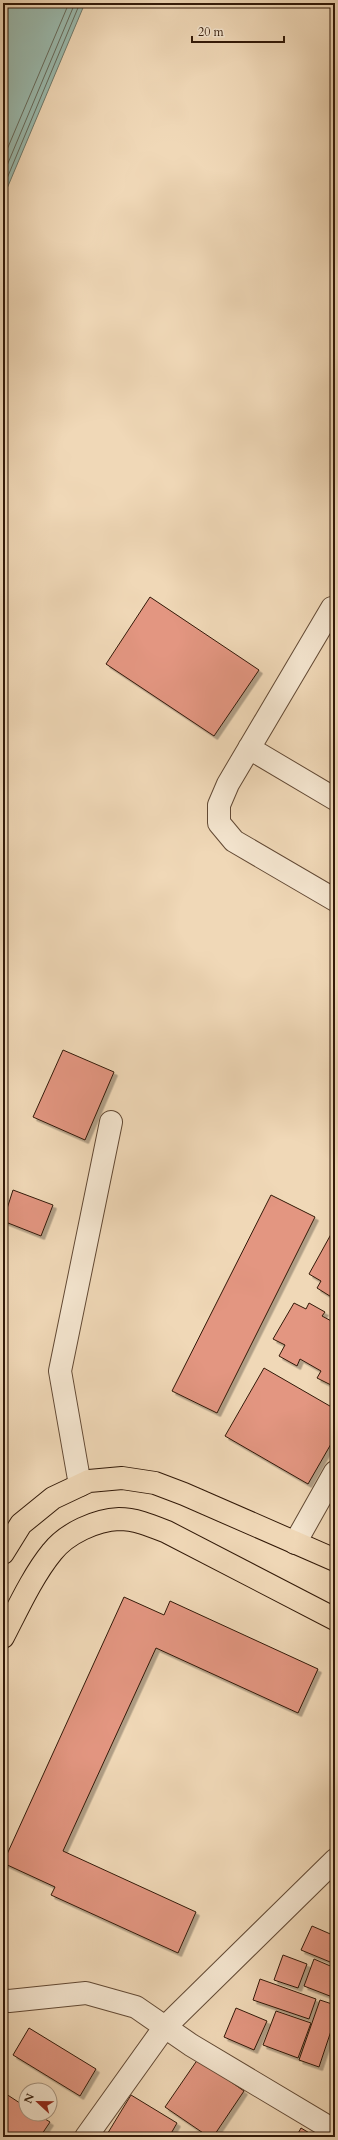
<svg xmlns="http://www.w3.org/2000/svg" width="338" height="2140" viewBox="0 0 338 2140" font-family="Cardo,serif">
<defs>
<filter id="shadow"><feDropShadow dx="3.5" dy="3.5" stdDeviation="0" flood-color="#0004"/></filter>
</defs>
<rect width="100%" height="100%" fill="#f0d8b7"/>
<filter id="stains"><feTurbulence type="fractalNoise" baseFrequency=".005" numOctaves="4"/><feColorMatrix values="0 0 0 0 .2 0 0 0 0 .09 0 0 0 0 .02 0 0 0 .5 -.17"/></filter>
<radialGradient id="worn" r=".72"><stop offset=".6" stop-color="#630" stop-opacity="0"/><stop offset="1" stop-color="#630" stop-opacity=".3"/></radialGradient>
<path fill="#9abaae" stroke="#707a6c" d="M3,3H85L3,198Z"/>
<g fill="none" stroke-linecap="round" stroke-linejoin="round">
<path stroke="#666a5b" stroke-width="1" d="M3,159L69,3
M3,175L75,3
M3,188L80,3"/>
</g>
<path fill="#e39681" stroke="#321908" filter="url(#shadow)" d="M150,597L259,670L214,736L106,664Z
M63,1050L114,1072L85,1140L33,1117Z
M13,1190L53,1205L41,1236L3,1221Z
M271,1195L315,1217L217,1413L172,1391Z
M335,1227V1295L333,1298L317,1288L321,1281L309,1274Z
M294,1303L306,1309L309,1303L325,1312L322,1316L335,1323V1387L317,1378L321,1371L300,1359L297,1366L279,1356L285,1345L273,1339Z
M264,1368L335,1409V1437L308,1484L225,1436Z
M124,1597L164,1615L170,1601L318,1669L298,1713L156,1648L63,1851L196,1912L178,1953L51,1895L55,1887L3,1863Z
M312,1926L335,1936V1964L301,1950Z
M283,1955L307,1964L298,1988L274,1980Z
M314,1959L335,1968V1998L304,1986Z
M260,1979L316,1999L309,2019L253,2000Z
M320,2000L335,2005V2019L319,2067L299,2060Z
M236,2008L267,2021L254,2050L224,2037Z
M276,2011L311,2023L298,2058L263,2045Z
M29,2028L96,2069L80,2096L13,2055Z
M198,2059L244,2091L213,2137H209L165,2107Z
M3,2092L26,2107V2114H37L50,2122L40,2137H3Z
M131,2095L177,2123L169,2137L106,2136Z
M301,2128L316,2137H296Z"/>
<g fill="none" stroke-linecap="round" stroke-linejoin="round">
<defs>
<path id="minor" d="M332,608L228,784L219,805V823L234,841L335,900
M249,748L335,799
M80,1485L60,1371L111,1122
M295,1543L335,1472
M3,2000L9,2001L86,1993L136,2007L191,2045L335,2131
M86,2137L164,2028L335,1860"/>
<path id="major" d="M3,1553L21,1524L53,1498L89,1481L122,1478L155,1483L184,1494L335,1560
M3,1637C17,1610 33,1575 52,1552C67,1533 96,1520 119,1519C136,1519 152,1526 167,1532L335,1619"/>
</defs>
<use href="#minor" stroke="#624934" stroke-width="24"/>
<use href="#major" stroke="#321908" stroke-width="24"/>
<use href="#minor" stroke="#f5e6d0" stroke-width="22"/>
<use href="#major" stroke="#f0d8b7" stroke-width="22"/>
</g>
<rect width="338" height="2140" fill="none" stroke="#f0d8b7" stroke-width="16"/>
<rect x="4" y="4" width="330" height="2132" fill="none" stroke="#321908" stroke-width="2"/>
<rect x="8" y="8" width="322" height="2124" fill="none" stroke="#321908"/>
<g transform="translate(38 2102) rotate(292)"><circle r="19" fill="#f5e6d0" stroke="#a79480"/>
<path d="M0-3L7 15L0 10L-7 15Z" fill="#8f2418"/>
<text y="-6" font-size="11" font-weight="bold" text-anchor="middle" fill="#321908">N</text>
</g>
<path d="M192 36v6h92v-6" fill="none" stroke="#321908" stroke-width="2"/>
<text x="198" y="36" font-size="12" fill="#321908" stroke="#f5e6d0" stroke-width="3" paint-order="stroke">20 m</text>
<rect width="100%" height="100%" filter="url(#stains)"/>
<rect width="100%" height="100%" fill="url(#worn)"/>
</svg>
